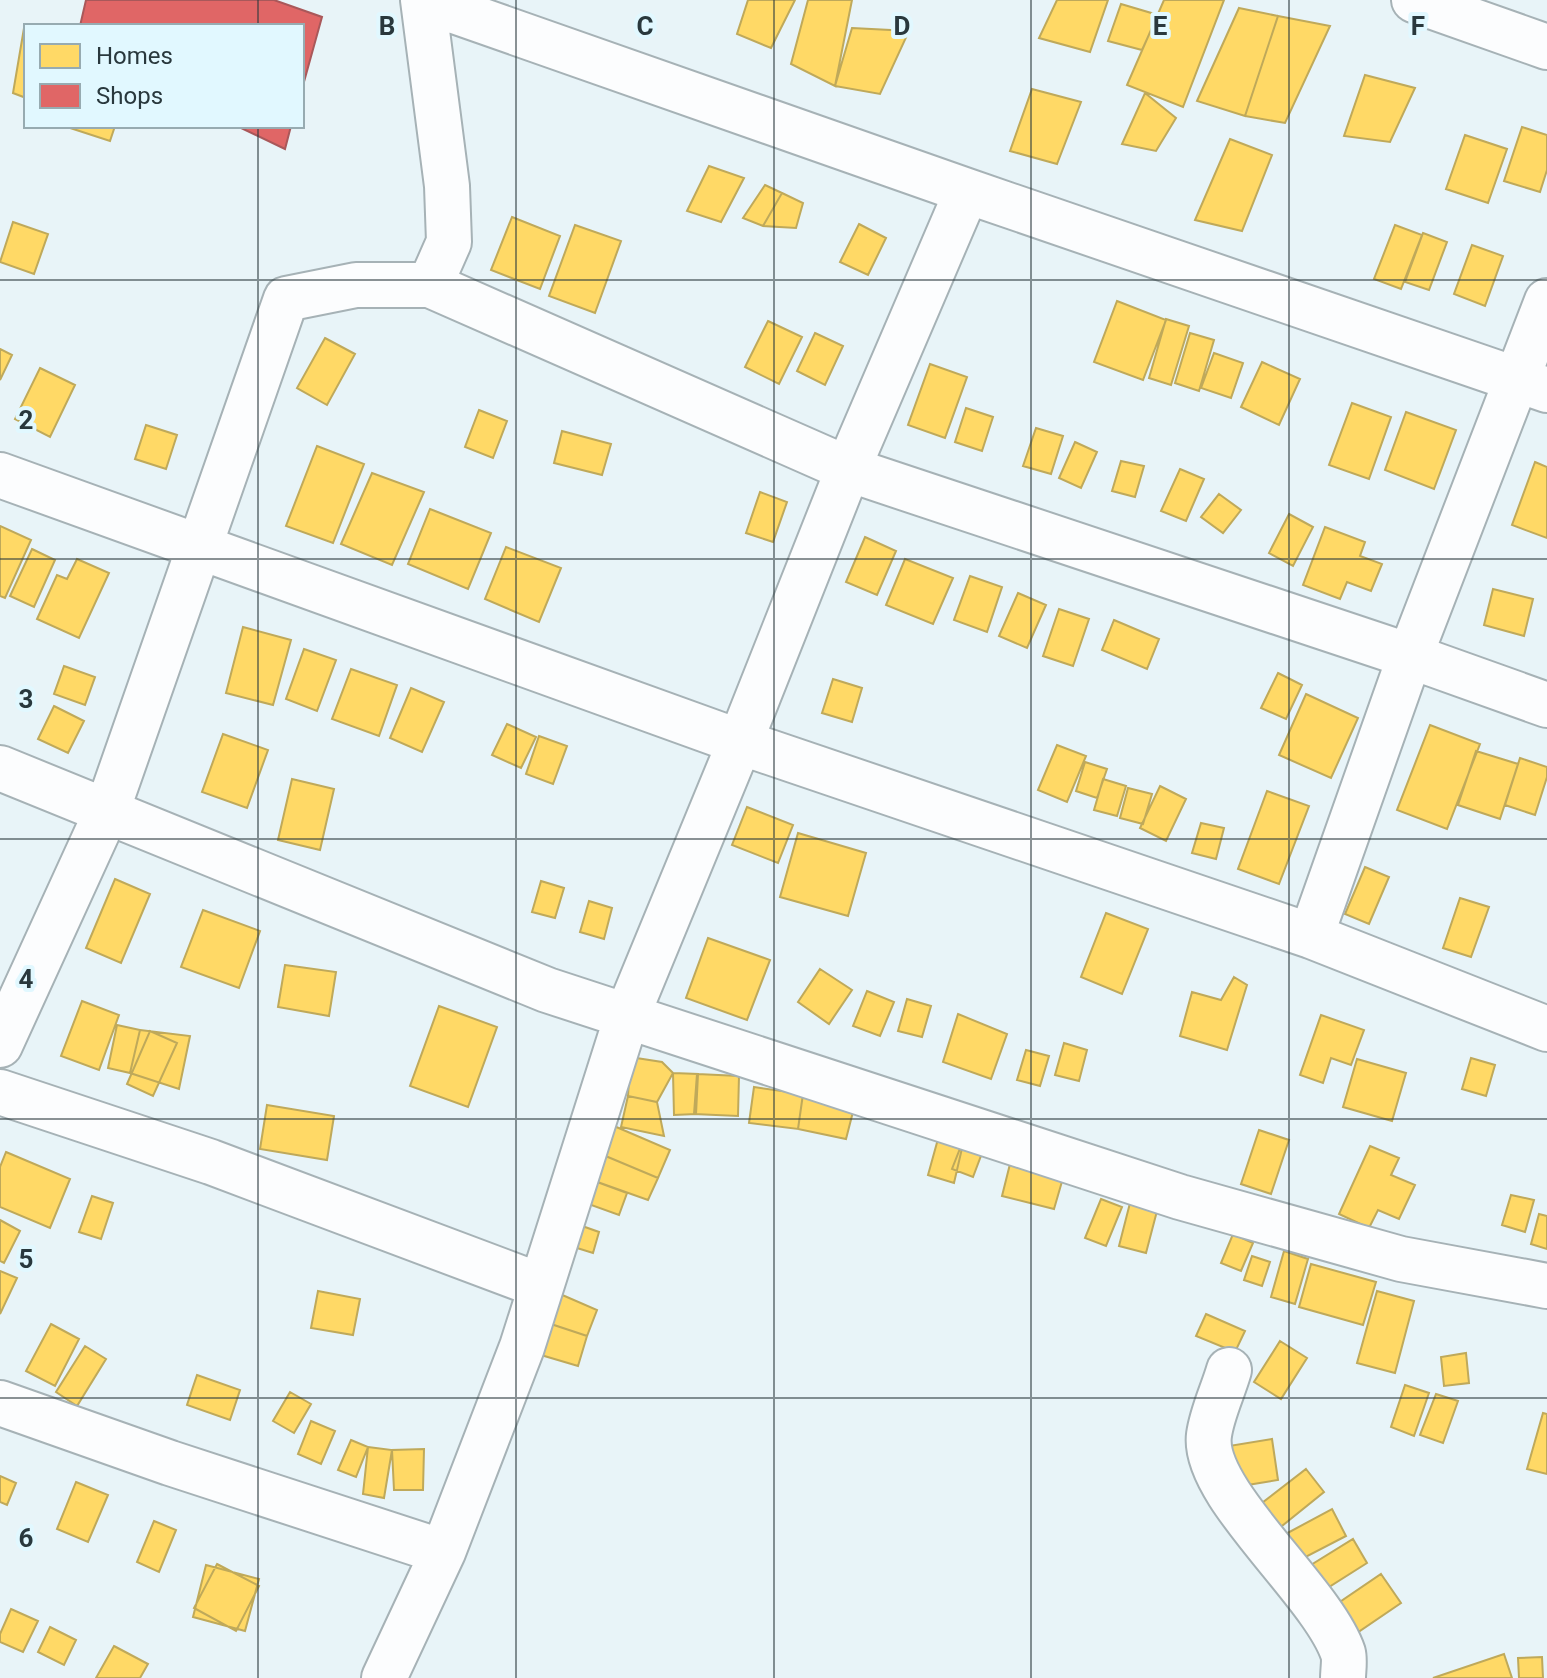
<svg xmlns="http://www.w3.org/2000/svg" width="1547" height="1678" viewBox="0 0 1547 1678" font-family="Roboto,sans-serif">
<rect width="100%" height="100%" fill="#e8f4f8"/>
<path fill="#ffd966" stroke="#bfa95a" stroke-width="2" d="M748,0H795L771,48L737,34Z
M808,0H852L835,86L791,64Z
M1057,0H1108L1090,52L1039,38Z
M1164,0H1224L1183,107L1127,85Z
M1121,4L1158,15L1142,50L1108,41Z
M1239,8L1278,16L1245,116L1197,101Z
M1278,16L1330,26L1285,123L1245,116Z
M24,28L26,29V98L13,93Z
M852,28L909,31L880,94L835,86Z
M1365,75L1415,88L1390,142L1344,136Z
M1032,89L1081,102L1057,164L1010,151Z
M1145,93L1176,118L1156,151L1122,144Z
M64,126H115L110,141Z
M1522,127L1547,135V170L1540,192L1504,181Z
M1465,135L1507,149L1488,203L1446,189Z
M1230,139L1272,155L1242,231L1195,220Z
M709,166L744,178L721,222L687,211Z
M765,185L782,193L763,226L743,218Z
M782,193L803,203L796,228L763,226Z
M512,217L560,236L540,289L491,270Z
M13,222L48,234L34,274L0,262Z
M859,224L886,238L868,275L840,262Z
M575,225L621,241L595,313L549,296Z
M1395,225L1422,235L1401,289L1374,279Z
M1423,233L1447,242L1429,290L1405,282Z
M1472,245L1503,256L1485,306L1454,294Z
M1117,301L1166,320L1143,380L1094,362Z
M1166,319L1189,326L1171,385L1149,378Z
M768,321L802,337L779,384L745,367Z
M815,333L843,346L825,385L797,371Z
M1190,333L1214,340L1199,391L1175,383Z
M325,338L355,354L327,405L297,388Z
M0,349L12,355L0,380Z
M1214,353L1243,363L1231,398L1201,388Z
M1262,362L1300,379L1279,425L1241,407Z
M930,364L967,377L945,438L908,425Z
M40,368L75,385L50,437L15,419Z
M1352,403L1391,417L1369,479L1329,465Z
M966,408L993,417L982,451L955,442Z
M479,410L507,421L493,458L465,447Z
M1406,412L1456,430L1434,489L1385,470Z
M146,425L177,435L166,469L135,459Z
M1036,428L1063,436L1051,474L1023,466Z
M562,431L611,444L602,475L554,463Z
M1075,442L1097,452L1081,488L1059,478Z
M317,446L364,464L333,543L286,526Z
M1121,461L1144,466L1135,497L1112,491Z
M1535,462L1547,467V538L1512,525Z
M1180,469L1204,479L1186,521L1161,511Z
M372,473L424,492L392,565L341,544Z
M760,492L787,502L773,542L746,533Z
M1219,494L1241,510L1223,533L1201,517Z
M430,509L491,533L468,589L408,564Z
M1289,514L1313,527L1293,566L1269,553Z
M0,526L31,540L5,598L0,596Z
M1325,527L1365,542L1360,556L1382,564L1371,591L1347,582L1340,599L1303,585Z
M865,537L896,551L877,595L846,582Z
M506,547L561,568L539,622L485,599Z
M32,549L55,560L34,607L10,596Z
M77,559L109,573L79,638L37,619L57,575L67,579Z
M905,559L953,578L933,624L886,605Z
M970,576L1002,587L987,632L954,620Z
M1493,589L1533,599L1524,636L1484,625Z
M1018,593L1046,605L1027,648L999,636Z
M1059,609L1089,619L1073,666L1043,656Z
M1114,620L1159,639L1147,669L1102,650Z
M243,627L291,640L273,705L226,693Z
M304,649L336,660L317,711L286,699Z
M64,666L95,677L85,705L54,694Z
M351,669L397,685L379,736L332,719Z
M1278,673L1302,685L1286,719L1261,708Z
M833,679L862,688L852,722L822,713Z
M411,688L444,702L422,752L390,738Z
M1306,694L1358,718L1331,778L1279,755Z
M54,706L84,721L68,753L38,739Z
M507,724L536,737L521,768L492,755Z
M1430,725L1480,744L1447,829L1397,810Z
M223,734L268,750L247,808L202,792Z
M539,736L567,746L553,784L526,774Z
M1057,745L1086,756L1067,802L1038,790Z
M1476,751L1518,764L1500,819L1458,805Z
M1520,758L1547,767V777L1535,815L1505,805Z
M1085,762L1107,769L1097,798L1076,791Z
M292,779L334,789L320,850L278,840Z
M1103,779L1126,786L1117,816L1094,810Z
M1160,786L1186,799L1166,841L1140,828Z
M1128,788L1152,794L1143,824L1120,818Z
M1267,791L1309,806L1279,884L1238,869Z
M747,807L793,825L778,863L732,845Z
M1201,823L1224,828L1216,859L1192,853Z
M798,833L866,853L848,916L780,897Z
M1365,867L1389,877L1369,924L1345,914Z
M115,879L150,894L121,963L86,948Z
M541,881L564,888L555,918L532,912Z
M1460,898L1489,907L1471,957L1443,948Z
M589,901L612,908L604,939L580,932Z
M203,910L260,931L239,988L181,967Z
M1106,913L1148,929L1122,994L1081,977Z
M708,938L770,960L747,1020L686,998Z
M285,965L336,972L329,1016L278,1007Z
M820,969L852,990L829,1024L798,1002Z
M1234,977L1247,985L1227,1050L1180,1036L1192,992L1221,1000Z
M867,991L894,1002L880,1036L853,1026Z
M907,999L931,1006L922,1037L898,1031Z
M82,1001L119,1015L99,1070L61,1056Z
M439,1006L497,1027L468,1107L410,1086Z
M958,1014L1007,1034L991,1079L943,1062Z
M1321,1015L1364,1030L1351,1065L1331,1058L1323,1083L1300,1075Z
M117,1025L140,1030L130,1073L108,1068Z
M140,1030L190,1036L179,1089L130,1073Z
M150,1031L177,1043L153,1096L127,1084Z
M1064,1043L1087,1050L1079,1081L1055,1075Z
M1026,1050L1049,1056L1040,1086L1017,1080Z
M630,1057L662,1062L673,1073L657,1102L628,1096Z
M1471,1058L1495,1065L1486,1096L1462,1089Z
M1357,1059L1406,1073L1392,1121L1343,1107Z
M673,1073L698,1074L696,1114L674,1115Z
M697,1074L739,1076L738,1116L694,1114Z
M754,1087L803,1094L798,1129L749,1123Z
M803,1094L855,1104L846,1139L798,1129Z
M628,1096L657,1102L664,1136L621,1127Z
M267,1105L334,1116L327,1160L260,1149Z
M607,1123L670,1150L658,1178L596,1152Z
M1259,1130L1289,1140L1271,1194L1241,1184Z
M938,1139L963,1144L954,1183L928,1175Z
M961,1146L982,1153L973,1177L952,1169Z
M1370,1146L1399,1158L1391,1175L1415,1185L1399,1219L1378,1210L1369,1228L1339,1214Z
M6,1152L70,1179L50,1228L0,1207V1167Z
M596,1152L658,1178L648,1200L589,1179Z
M1010,1164L1063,1178L1054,1209L1002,1196Z
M589,1179L627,1193L619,1215L580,1201Z
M1511,1195L1534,1200L1525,1232L1502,1225Z
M92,1196L113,1203L101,1239L79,1232Z
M1101,1199L1122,1207L1106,1246L1085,1238Z
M1130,1203L1157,1211L1146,1253L1119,1246Z
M1539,1214L1547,1216V1249L1531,1244Z
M0,1220L20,1231L4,1263L0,1261Z
M568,1221L599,1232L593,1253L561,1243Z
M1233,1234L1253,1243L1241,1271L1221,1263Z
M1284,1251L1308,1259L1295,1304L1271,1297Z
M1252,1256L1270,1262L1262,1286L1244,1280Z
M1311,1264L1376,1282L1363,1325L1299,1307Z
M0,1271L17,1278L0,1314Z
M318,1291L360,1299L353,1335L311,1328Z
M1377,1291L1414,1301L1395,1373L1357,1363Z
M560,1294L597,1310L587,1336L551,1324Z
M1206,1314L1245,1331L1235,1352L1196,1336Z
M51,1324L79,1339L55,1386L26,1371Z
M551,1324L587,1336L578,1366L541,1355Z
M1280,1341L1307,1358L1281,1399L1254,1382Z
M85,1346L106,1359L77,1406L56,1392Z
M1466,1353L1469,1383L1444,1386L1441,1357Z
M197,1375L240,1390L230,1420L187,1405Z
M1405,1385L1429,1393L1414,1436L1391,1427Z
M290,1392L311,1404L294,1433L273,1421Z
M1436,1394L1458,1401L1443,1443L1420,1435Z
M1543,1413L1547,1414V1474L1527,1469Z
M311,1421L335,1431L321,1464L298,1454Z
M1272,1439L1278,1480L1235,1487L1229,1446Z
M351,1440L368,1447L356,1477L338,1470Z
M368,1447L392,1450L384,1498L363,1494Z
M424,1449L423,1490H394L392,1450Z
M1306,1469L1324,1492L1277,1530L1258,1506Z
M0,1476L16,1483L7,1505L0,1502Z
M76,1482L108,1495L88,1542L57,1529Z
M1332,1509L1346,1536L1296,1562L1282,1536Z
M154,1521L176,1530L159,1572L137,1562Z
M1353,1539L1367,1563L1321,1592L1306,1568Z
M217,1564L259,1586L236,1631L194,1608Z
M206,1565L259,1579L245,1631L193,1617Z
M1381,1574L1401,1603L1348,1639L1328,1610Z
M11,1609L38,1621L23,1652L0,1642V1634Z
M50,1627L76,1640L64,1665L38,1652Z
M114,1646L148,1664L140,1678H96Z
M1504,1654L1512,1678H1433Z
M1542,1657L1543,1678H1519L1518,1658Z"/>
<path fill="#e06666" stroke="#a9585a" stroke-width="2" d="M86,0H274L322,17L302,89V26H80Z
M237,126H291L285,149Z"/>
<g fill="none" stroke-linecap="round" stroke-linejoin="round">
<defs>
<path id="minor" d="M423,0L967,191L1547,390
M423,0L447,186L449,242L430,285
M1414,0L1547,47
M0,475L740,742L1311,936L1547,1029
M0,768L547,990L1180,1197L1401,1259L1547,1286
M1311,936L1410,656L1547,301
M0,1045L107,811L286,299L356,285H430L848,469L1410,656L1547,705
M0,1092L211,1162L541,1286
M1229,1370C1223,1391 1212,1413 1209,1435C1201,1493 1322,1591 1343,1653C1345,1660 1343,1671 1343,1678
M0,1403L170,1463L443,1552L522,1347L627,1016L740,742L855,452L967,191
M384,1678L443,1552"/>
</defs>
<use href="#minor" stroke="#a6b2b6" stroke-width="48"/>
<use href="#minor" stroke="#fcfdfe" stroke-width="44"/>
</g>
<path fill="none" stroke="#29383d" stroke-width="2" stroke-opacity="0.55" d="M258,0V26M516,0V1678M774,0V1678M1031,0V1678M1289,0V1678M258,126V1678M0,280H1547M0,559H1547M0,839H1547M0,1119H1547M0,1398H1547"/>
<g font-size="26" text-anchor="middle" font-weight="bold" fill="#29383d" stroke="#e1f8ff" stroke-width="8" stroke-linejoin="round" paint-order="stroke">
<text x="387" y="35">B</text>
<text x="645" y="35">C</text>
<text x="902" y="35">D</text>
<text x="1160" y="35">E</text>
<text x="1418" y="35">F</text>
<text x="26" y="429">2</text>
<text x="26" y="708">3</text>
<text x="26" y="988">4</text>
<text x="26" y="1268">5</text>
<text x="26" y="1547">6</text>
</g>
<rect x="24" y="24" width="280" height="104" fill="#e1f8ff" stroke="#97abb1" stroke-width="2"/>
<rect x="40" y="44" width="40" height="24" fill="#ffd966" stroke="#97abb1" stroke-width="2"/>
<text x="96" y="64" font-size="24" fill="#29383d">Homes</text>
<rect x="40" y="84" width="40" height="24" fill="#e06666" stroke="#97abb1" stroke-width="2"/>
<text x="96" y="104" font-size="24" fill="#29383d">Shops</text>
</svg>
